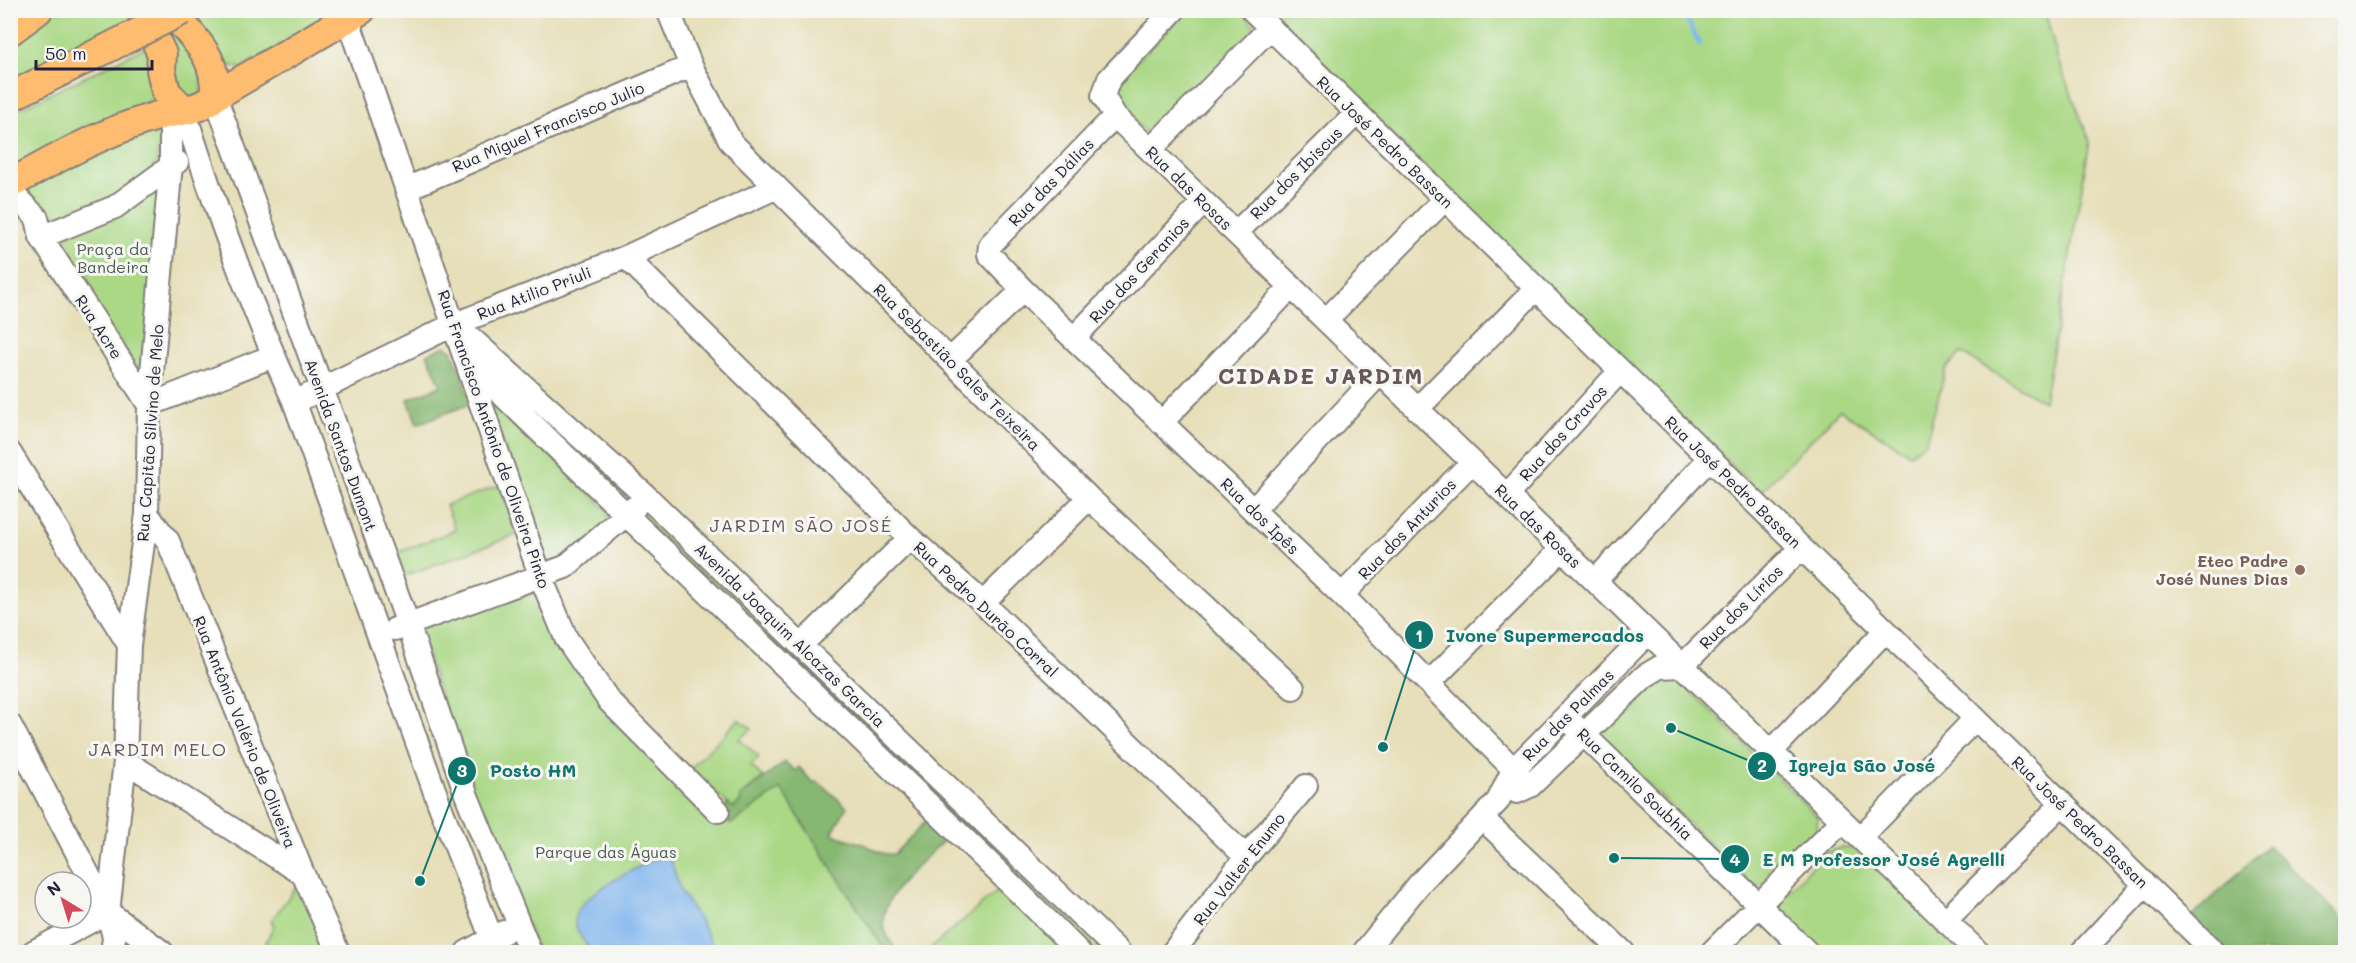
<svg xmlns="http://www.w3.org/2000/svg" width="2356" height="963" viewBox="0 0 2356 963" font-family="Mali,sans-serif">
<rect width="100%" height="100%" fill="#f6f6f2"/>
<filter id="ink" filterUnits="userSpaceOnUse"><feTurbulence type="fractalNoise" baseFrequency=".0167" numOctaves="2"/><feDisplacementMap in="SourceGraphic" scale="12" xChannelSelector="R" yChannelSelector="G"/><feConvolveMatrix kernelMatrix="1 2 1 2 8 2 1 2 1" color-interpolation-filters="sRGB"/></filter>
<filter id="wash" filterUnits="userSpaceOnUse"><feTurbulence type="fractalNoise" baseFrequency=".008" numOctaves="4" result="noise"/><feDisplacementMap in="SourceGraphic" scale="24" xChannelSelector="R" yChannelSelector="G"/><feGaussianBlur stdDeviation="1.35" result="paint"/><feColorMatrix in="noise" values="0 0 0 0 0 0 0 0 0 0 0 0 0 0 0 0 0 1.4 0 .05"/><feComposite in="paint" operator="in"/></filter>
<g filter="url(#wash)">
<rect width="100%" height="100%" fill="#e7dfb9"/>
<path fill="#aad885" stroke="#667d60" stroke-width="1.5" d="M46,11H128L132,18L11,79V38Z
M215,11H341L242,68C215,67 207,43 194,21Z
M1186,11H1243L1259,33L1159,134H1147L1114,97L1115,84Z
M1264,11H2045L2058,60L2090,141L2044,402L1961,353L1946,369L1926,442L1910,454L1840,410L1760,493Z
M177,33L201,64V95L184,100L164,39Z
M148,46L154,90L149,101L83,128L11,171V113Z
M163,123L156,165C129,186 74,234 41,206C33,200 30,197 28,187L36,179Z
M151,192L158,196L146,364L137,368L57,250L61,239Z
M485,392L608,511V522L561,564L549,562L542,556Z
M500,485L516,535L401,577L392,555L455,530L446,505Z
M644,511L651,513L1007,857L1009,864L1004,868L639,516Z
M526,588L535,590L559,642L731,824L781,789L886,952H538L472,792L418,629Z
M1662,674L1679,679L1818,817L1816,836L1769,885H1751L1596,732Z
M739,719L752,729L739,739L759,757L751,766L763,777L741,796V801L733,809L691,768Z
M1842,847L1858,848L1961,952H1817L1780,917V900L1825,853Z
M1026,875L1108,952H1090L1022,884L1021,880Z
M298,885L331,952H261L274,925L271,921Z
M1003,886L1068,952H926Z"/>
<path fill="#87b872" stroke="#546d56" stroke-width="1.5" d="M445,346L452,350L473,403L417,424L408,399L441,386L427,354Z
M785,762L796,771L799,767L813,783L817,781L847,807L832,833C842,839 850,839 861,843C873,847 880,856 894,854L932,815L951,834C929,855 883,892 883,922C883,932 893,944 897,952H886L781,789L731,824L722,815L727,803L733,808L741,801L740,797Z
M2268,845L2345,921V952H2228L2191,918Z"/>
<path fill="#81b5ee" stroke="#526c94" stroke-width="1.5" d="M662,856L669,858L672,864L681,892L700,921L716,952H591C586,944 573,928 575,918C579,894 642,865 662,856Z"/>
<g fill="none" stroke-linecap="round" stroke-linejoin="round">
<path stroke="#81b5ee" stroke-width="4.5" d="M1682,10L1700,45"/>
</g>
</g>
<g filter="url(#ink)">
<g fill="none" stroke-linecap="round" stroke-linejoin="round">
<defs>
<path id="minor" d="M668,10L691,66L731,142L1089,498L1293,688
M1174,10L1109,79L1103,96L1115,116L1978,952
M1252,10L2214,952
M348,20L540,575L566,638L609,701L718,811
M215,96L408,624L466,794L530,952
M184,110C215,208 251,308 294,401L440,806L497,952
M1115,116L990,245L989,254L1023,290L1342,595L1530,786
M1150,150L1269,29
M406,189L691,66
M10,191L37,218L41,237L149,405L273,356
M1236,233L1356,114
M41,237L115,207L177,162
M626,257L910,538L983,603L1246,857
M1326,320L1444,200
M455,324L647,497L1119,952
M1074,338L1204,202
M467,360C669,560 879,751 1079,952
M950,360L1023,290
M307,396L455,324L626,257L775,188
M1417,409L1536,289
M1162,422L1291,287
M10,453L129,645
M1507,495L1620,371
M1254,509L1380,373
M147,514L168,541L303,874L338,952
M1595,581L1709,459
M1342,595L1472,462
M983,603L1089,498
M395,629L565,567L635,507
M802,644L910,538
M1430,682L1562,549
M10,725L108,912L162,952
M1574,725L1807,952
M1771,752L1885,631
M125,761L303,874
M1517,792L1530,786L1645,676L1660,667L1682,666L1801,548
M1482,818L1623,952
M1860,838L1975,719
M1945,921L2062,804
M33,952L108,912
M112,952L114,938L108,912L125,761L129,645L147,514L149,405L171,164V113L168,99
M467,952L504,932
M1173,952L1246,857L1306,786
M1364,952L1421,882L1498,801L1513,770L1648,633
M1712,952L1842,821
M2082,952L2145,885"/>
<path id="major" d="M141,10L162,54L161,70L166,92L184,110
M171,10C194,41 217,54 215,96
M10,31L38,10
M10,97L122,41
M10,184C59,157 106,130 161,115C181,110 200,111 215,96L361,10"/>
</defs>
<use href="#minor" stroke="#84807a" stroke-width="26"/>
<use href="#major" stroke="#84807a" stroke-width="32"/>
<use href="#minor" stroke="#fff" stroke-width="22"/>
<use href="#major" stroke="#febc70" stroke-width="28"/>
<defs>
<path id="major-bridge" d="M122,41L183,10"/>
</defs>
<use href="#major-bridge" stroke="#84807a" stroke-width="32" stroke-linecap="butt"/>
<use href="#major-bridge" stroke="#febc70" stroke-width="28"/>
</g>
</g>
<circle fill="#8d6e63" stroke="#f6f6f2" stroke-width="2" cx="2300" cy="570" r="6"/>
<g text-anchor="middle" stroke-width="6" stroke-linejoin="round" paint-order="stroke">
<g font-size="16" fill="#22223b" stroke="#f6f6f2">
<text transform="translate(548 127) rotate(-23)" y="6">Rua Miguel Francisco Julio</text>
<text transform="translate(1385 142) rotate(44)" y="6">Rua José Pedro Bassan</text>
<text transform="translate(1296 173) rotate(-45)" y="6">Rua dos Ibiscus</text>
<text transform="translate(1051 182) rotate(-46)" y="6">Rua das Dálias</text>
<text transform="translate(1189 188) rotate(44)" y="6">Rua das Rosas</text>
<text transform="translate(1139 270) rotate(-47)" y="6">Rua dos Geranios</text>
<text transform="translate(534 293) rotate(-21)" y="6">Rua Atilio Priuli</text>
<text transform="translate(99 327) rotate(57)" y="6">Rua Acre</text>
<text transform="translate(957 367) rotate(45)" y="6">Rua Sebastião Sales Teixeira</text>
<text transform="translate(150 433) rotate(-86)" y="6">Rua Capitão Silvino de Melo</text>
<text transform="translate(1563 433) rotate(-48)" y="6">Rua dos Cravos</text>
<text transform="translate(494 439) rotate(71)" y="6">Rua Francisco Antônio de Oliveira Pinto</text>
<text transform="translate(341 445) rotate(70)" y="6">Avenida Santos Dumont</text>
<text transform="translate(1733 482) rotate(44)" y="6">Rua José Pedro Bassan</text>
<text transform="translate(1260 516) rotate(44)" y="6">Rua dos Ipês</text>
<text transform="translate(1538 526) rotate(44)" y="6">Rua das Rosas</text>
<text transform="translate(1407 529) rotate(-46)" y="6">Rua dos Anturios</text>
<text transform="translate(1741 607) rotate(-45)" y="6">Rua dos Lírios</text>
<text transform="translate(986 609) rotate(43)" y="6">Rua Pedro Durão Corral</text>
<text transform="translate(790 635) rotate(44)" y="6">Avenida Joaquim Alcazas Garcia</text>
<text transform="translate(1568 715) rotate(-45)" y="6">Rua das Palmas</text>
<text transform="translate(245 732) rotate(68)" y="6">Rua Antônio Valério de Oliveira</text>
<text transform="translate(1635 784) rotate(44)" y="6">Rua Camilo Soubhia</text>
<text transform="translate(2080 822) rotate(44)" y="6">Rua José Pedro Bassan</text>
<text transform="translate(1239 869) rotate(-52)" y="6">Rua Valter Enumo</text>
</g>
<g font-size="16" fill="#4b5951" stroke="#f6f6f2">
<text x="113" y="255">Praça da<tspan x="113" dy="18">Bandeira</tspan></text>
<text x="606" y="858">Parque das Águas</text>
</g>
<g font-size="16" font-weight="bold" fill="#785e54" stroke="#f6f6f2" text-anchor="end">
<text x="2288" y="567">Etec Padre<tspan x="2288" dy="18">José Nunes Dias</tspan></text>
</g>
<g font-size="18" letter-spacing="1.5" fill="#67565c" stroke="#f6f6f2">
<text x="801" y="532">JARDIM SÃO JOSÉ</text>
<text x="158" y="756">JARDIM MELO</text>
</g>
<g font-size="22" font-weight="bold" letter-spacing="1.5" fill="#67565c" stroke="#f6f6f2">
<text x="1321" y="384">CIDADE JARDIM</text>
</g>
</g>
<path fill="none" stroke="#0f766e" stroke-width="2" d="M1383 747L1419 635M1671 728L1762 766M420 881L462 771M1614 858L1735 859"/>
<g fill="#0f766e" stroke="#f6f6f2" stroke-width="2">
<circle cx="1383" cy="747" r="6"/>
<circle cx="1671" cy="728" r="6"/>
<circle cx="420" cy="881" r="6"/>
<circle cx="1614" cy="858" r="6"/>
<circle cx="1419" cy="635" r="15"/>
<circle cx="1762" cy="766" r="15"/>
<circle cx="462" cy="771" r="15"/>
<circle cx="1735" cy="859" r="15"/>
</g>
<g font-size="18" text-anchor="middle" font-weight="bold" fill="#fff">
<text x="1419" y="642">1</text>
<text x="1762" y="772">2</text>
<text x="462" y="777">3</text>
<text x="1735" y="866">4</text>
</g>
<g font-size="18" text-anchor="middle" font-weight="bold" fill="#0f766e" stroke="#f6f6f2" stroke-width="6" stroke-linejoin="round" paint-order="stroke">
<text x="1545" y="642">Ivone Supermercados</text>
<text x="1862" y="772">Igreja São José</text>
<text x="533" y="777">Posto HM</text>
<text x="1884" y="866">E M Professor José Agrelli</text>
</g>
<rect width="2356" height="963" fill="none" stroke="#f6f6f2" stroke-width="36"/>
<g transform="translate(63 900) rotate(322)"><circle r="28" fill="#f6f6f2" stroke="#a1a1a9" stroke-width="1.5"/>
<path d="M0-4.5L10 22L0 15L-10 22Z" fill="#d1495b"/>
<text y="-9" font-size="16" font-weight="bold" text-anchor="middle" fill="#22223b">N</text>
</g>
<path d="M36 60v9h116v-9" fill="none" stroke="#22223b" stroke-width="3"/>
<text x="45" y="60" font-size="18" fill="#22223b" stroke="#f6f6f2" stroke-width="4.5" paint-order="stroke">50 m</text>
</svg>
